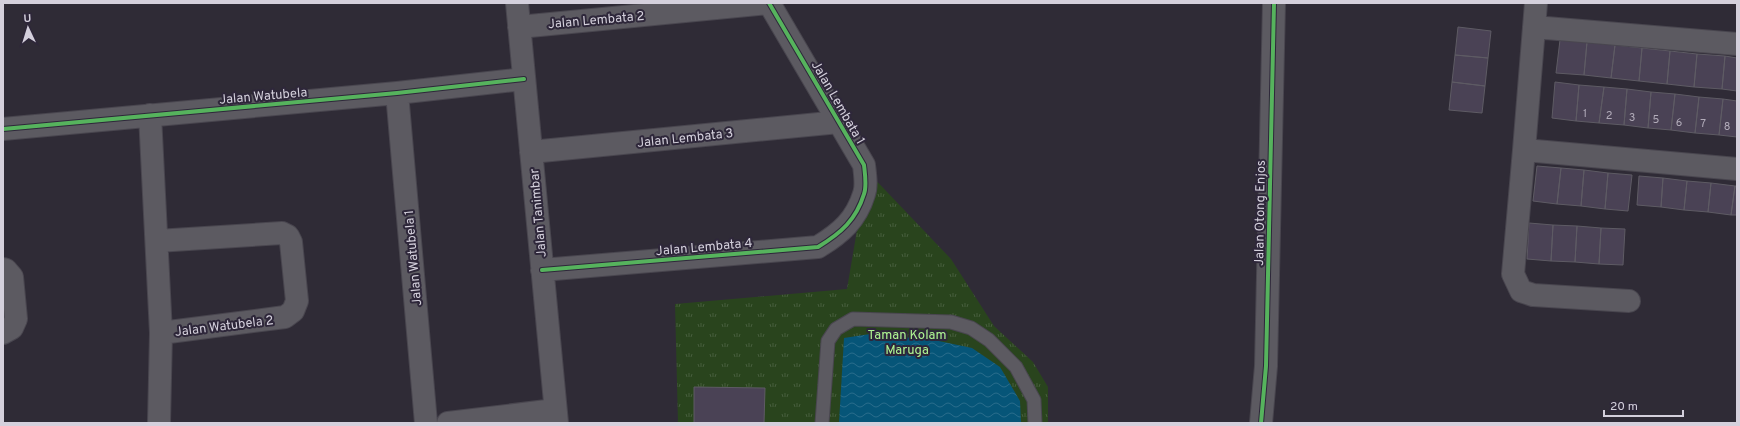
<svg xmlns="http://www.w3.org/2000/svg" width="1740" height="426" viewBox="0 0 1740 426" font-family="Overpass,sans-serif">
<defs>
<pattern id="park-tufts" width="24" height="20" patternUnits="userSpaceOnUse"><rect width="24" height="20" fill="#29441d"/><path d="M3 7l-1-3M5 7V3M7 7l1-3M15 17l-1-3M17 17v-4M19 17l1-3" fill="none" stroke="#475e3d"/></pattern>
<pattern id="water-waves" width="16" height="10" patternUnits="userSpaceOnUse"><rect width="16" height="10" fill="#065578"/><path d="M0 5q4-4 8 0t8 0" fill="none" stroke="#296c8b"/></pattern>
</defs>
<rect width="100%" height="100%" fill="#2f2b36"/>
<path fill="url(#park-tufts)" d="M867,171L951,259L994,326L1033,362L1048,387V423H678L675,304L847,289Z"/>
<path fill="url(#water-waves)" d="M870,334L934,340L972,348L1000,367L1020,401L1021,423H839L844,338Z"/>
<path fill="#4a4255" stroke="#5e5b64" d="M1458,27L1491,31L1488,58L1455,55Z
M1560,40L1587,42L1584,75L1556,73Z
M1587,42L1615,45L1611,78L1584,75Z
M1615,45L1642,48L1639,81L1611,78Z
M1642,48L1670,51L1667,84L1639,81Z
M1670,51L1697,54L1694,87L1667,84Z
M1697,54L1725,56L1722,89L1694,87Z
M1455,55L1488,58L1485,86L1452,82Z
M1725,56L1737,58V91L1722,89Z
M1452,82L1485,86L1482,113L1449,110Z
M1555,82L1579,85L1576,121L1552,118Z
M1579,85L1604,87L1599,123L1576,121Z
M1604,87L1627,89L1624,125L1599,123Z
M1627,89L1651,92L1648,128L1624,125Z
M1651,92L1675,94L1671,130L1648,128Z
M1675,94L1699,97L1695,133L1671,130Z
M1699,97L1723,99L1719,135L1695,133Z
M1723,99L1737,101V137L1719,135Z
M1537,166L1561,168L1557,204L1533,201Z
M1561,168L1584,170L1581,206L1557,204Z
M1584,170L1608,173L1605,209L1581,206Z
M1608,173L1632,175L1628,211L1605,209Z
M1639,176L1663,178L1661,207L1637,205Z
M1663,178L1687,181L1684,210L1661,207Z
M1687,181L1711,183L1708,212L1684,210Z
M1711,183L1735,186L1731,215L1708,212Z
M1735,186H1737V215H1731Z
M1529,223L1553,225L1551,261L1527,259Z
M1553,225L1577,226L1575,262L1551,261Z
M1577,226L1601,228L1599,264L1575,262Z
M1601,228L1625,229L1623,265L1599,264Z
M694,387L765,388L764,423H694Z"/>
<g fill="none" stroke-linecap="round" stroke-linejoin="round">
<defs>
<path id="lane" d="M822,423L828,341L836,329L853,319L951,322L971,328L989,340L1016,367L1034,400L1035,423"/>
<path id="street" d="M517,3L557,423
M1536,3L1524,150L1737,169
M519,27L769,3
M1534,27L1737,44
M397,93L426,423
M150,115L161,333L159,423
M3,129L397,93L524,79
M1524,150L1513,274L1521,291L1533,295L1629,301
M531,152L839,122
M157,241L282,233L288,236L291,242L297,301L293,311L285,317L161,333
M3,269L6,270L12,277L16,319L12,328L3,333
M542,270L818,247C841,233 856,220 864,194C867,186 865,174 864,165L769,3
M448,423L555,410
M1261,423L1266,366L1274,3"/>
</defs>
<use href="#lane" stroke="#49464f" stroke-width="15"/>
<use href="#street" stroke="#49464f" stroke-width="24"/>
<use href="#lane" stroke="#5c5a61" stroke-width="13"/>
<use href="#street" stroke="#5c5a61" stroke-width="22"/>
<defs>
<path id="cycleway" d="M3,129L397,93L524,79
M542,270L818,247C841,233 856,220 864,194C867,186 865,174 864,165L769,3
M1261,423L1266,366L1274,3"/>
</defs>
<use href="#cycleway" stroke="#2e273a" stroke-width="6"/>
<use href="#cycleway" stroke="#56b35d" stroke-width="4"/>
</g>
<g text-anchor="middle" stroke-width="4" stroke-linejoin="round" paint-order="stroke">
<g font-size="11" fill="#b2acba">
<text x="1585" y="117">1</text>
<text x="1609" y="119">2</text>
<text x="1632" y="121">3</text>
<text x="1656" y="123">5</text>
<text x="1679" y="126">6</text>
<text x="1703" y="127">7</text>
<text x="1727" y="130">8</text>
</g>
<g font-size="13" fill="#d4d0dc" stroke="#2e273a">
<text transform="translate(596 19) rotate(-5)" y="5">Jalan Lembata 2</text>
<text transform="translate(263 95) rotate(-5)" y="5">Jalan Watubela</text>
<text transform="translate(839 102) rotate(60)" y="5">Jalan Lembata 1</text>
<text transform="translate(685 137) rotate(-6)" y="5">Jalan Lembata 3</text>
<text transform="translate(537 213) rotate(-95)" y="5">Jalan Tanimbar</text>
<text transform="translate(1259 213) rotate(-89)" y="5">Jalan Otong Enjos</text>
<text transform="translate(704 246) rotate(-5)" y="5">Jalan Lembata 4</text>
<text transform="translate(412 258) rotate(-95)" y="5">Jalan Watubela 1</text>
<text transform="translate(224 325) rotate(-7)" y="5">Jalan Watubela 2</text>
</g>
<g font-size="13" fill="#aff693" stroke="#2e273a">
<text x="907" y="339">Taman Kolam<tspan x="907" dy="15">Maruga</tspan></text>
</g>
</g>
<rect width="1740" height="426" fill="none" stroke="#d4d0dc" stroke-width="8"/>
<g transform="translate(28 28) rotate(356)" stroke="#2e273a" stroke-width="3" paint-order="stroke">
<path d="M0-3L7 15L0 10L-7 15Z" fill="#d4d0dc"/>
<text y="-6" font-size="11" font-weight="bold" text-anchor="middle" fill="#d4d0dc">U</text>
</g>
<path d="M1604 410v6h79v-6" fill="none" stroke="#d4d0dc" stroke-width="2"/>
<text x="1610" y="410" font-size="12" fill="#d4d0dc" stroke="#2e273a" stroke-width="3" paint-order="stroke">20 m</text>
</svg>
